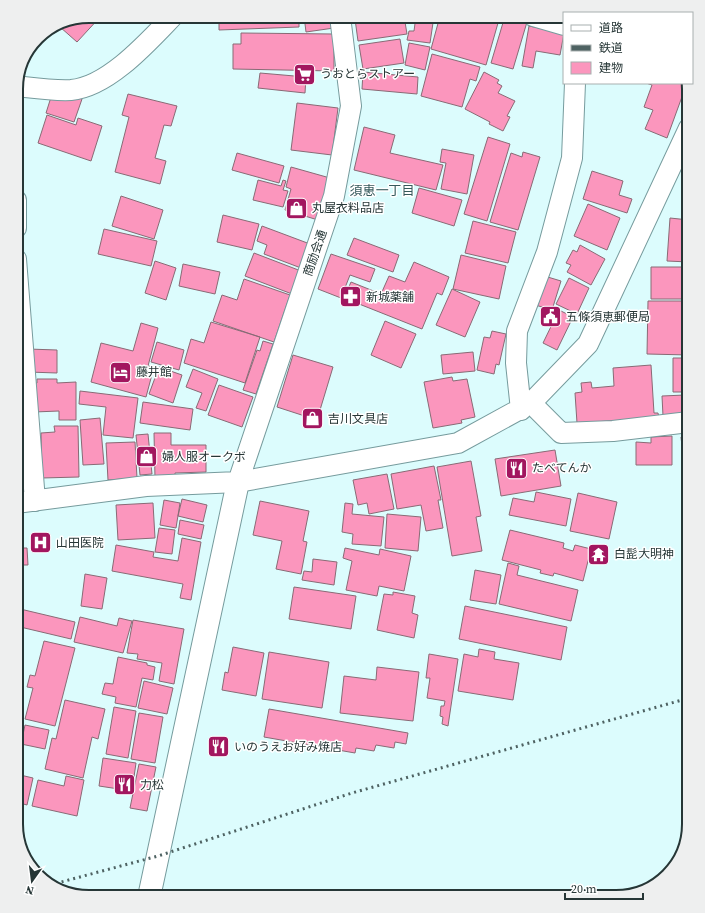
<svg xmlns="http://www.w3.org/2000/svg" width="705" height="913" viewBox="0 0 705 913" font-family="'Source Serif 4','Noto Sans JP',serif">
<rect width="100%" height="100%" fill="#dcfcfd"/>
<path fill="#fb96bd" stroke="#896a75" d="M89,16H101L77,42L60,27Z
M219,16H299V27L219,30Z
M304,16H332L334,28L306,32Z
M377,16H404L407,34L358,41L355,19Z
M416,16H434L430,43L407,40L409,31H414Z
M440,16H500L486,65L431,49Z
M505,16L527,22L513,69L491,63Z
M529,26L564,33L560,55L536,51L533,68L522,66Z
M241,33L334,34V71L233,69V44H241Z
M400,39L404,63L363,69L359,45Z
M409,43L430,47L425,70L405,65Z
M432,54L480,67L476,81L470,79L462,107L421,96Z
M363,72L418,77L417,94L362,89Z
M484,72L499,80L497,83L502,86L498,93L515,101L507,116L510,117L503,131L489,124L490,122L465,109Z
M260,73L306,77L305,93L258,88Z
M646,83H687L667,138L645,129L653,110L644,107L652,85Z
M64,93L82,99L74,122L46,113L52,94Z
M128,94L177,106L171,126L164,125L155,158L166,161L160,184L115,172L129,117L122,115Z
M297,103L338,108L332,155L291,150Z
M47,115L76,125L78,118L102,126L91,161L38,143Z
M364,127L395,135L390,153L443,165L436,190L354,170Z
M488,137L510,144L487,221L464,214Z
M442,149L474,155L467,194L441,189L446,163L440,162Z
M523,152L540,157L518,230L490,222L511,153L522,157Z
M237,153L284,166L279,183L232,170Z
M291,167L330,178L318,220L285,210L291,189L286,187Z
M592,171L623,181L619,195L632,199L627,213L583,199Z
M258,180L281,186L283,180L286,181L283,190L288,191L283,207L253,200Z
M419,188L462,200L454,226L412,213Z
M121,196L163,210L154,239L112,226Z
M588,204L620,218L607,250L574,236Z
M223,215L259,224L252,250L217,242Z
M670,218L689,220V262L667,261Z
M473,221L516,232L508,263L465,253Z
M262,226L310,244L301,268L264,254L267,245L257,241Z
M104,229L157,241L151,266L98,254Z
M354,238L399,255L393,272L347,255Z
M580,245L605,259L591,285L567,272L571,265L566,263L573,250L577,252Z
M254,253L301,271L292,294L245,276Z
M331,254L375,269L370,282L350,275L341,298L318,289Z
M461,255L506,266L499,299L453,289Z
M155,261L176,268L166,300L145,293Z
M414,262L449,277L442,295L437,293L422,329L344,298L351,282L381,294L389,276L405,282Z
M183,264L220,272L215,294L179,286Z
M651,267H689V299H651Z
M541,275L561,281L552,310L532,304Z
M569,278L589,288L577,314L556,304Z
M244,279L290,295L274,342L213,321L222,295L237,300Z
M452,289L480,302L465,337L436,325Z
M648,301H689V355L647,354Z
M559,310L573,317L557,350L543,343Z
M385,321L416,334L401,368L371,355Z
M211,322L260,337L245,383L184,363L191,339L204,343Z
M141,323L158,328L148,366L154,367L146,397L91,382L101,343L133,351Z
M492,331L506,334L499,365L496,364L494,374L477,370L484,337L490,338Z
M263,341L273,344L256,394L243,390L257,350L260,351Z
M157,342L184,350L179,370L151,362Z
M28,349L57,350V373L28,372Z
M473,352L475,371L443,374L441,355Z
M293,355L333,367L317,420L277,407Z
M673,358H689V392H673Z
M651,365L654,413H658L659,418L577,423L575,393L582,392L581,383L591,382L592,388L614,386L613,368Z
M159,367L182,375L173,403L149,394Z
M193,369L218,379L206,411L196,408L202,393L186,387Z
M452,377L453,381L467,379L475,417L461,420L462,423L433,428L424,382Z
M37,379H57V383L76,382V420H59V411L34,412L30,383H37Z
M219,385L253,397L242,427L208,415Z
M80,391L138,398L133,438L103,435L106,407L79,404Z
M685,395L686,414L663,416L662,396Z
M143,402L193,409L190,430L140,423Z
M100,418L104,464L83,465L80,420Z
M54,426H78L79,477L42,478L41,433L55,432Z
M154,433H171V445H206V472L175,473V478H155Z
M148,434L152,474L140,475L136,435Z
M672,436V465H636V442L651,443V437Z
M689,436V493H687L681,437Z
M135,442L137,478L108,480L106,443Z
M22,444L25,489H16V445Z
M555,450L561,486L501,496L495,459Z
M471,461L481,516L476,517L482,551L452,556L437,467Z
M434,466L441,500H438L443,528L426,531L421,505L397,509L391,474Z
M387,474L394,509L369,514L367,503L358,505L353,480Z
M536,492L571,499L566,526L509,515L513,498L534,502Z
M578,493L617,502L609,539L570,531Z
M182,499L207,505L203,522L178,516Z
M164,500L180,503L176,528L160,525Z
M260,501L309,511L303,541L307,542L301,574L276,569L282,541L253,535Z
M153,503L155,538L118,540L116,505Z
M345,503L353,504L352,514L384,517L381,546L352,544L353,534L342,532Z
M387,514L421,517L418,551L385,548Z
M16,516H20L22,544H16Z
M180,520L204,525L201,539L178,534Z
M159,528L175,530L172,554L155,552Z
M510,530L564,543L563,548L573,551L575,545L591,549L583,581L554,573L553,576L540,573L541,570L502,560Z
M182,538L201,542L191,600L180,598L183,584L112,571L116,545L154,552L153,557L178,561Z
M16,548H27L28,565H16Z
M345,548L379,555L380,549L411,556L404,591L379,586L377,596L346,590L352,561L343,558Z
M313,559L337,562L334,585L302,580L304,571L312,572Z
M508,563L519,566L517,575L578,590L571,621L499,604Z
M475,570L501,575L496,604L470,600Z
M85,574L107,578L102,609L81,606Z
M294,587L356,596L351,629L289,619Z
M393,592L415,596L412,613L418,615L414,638L377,630L384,594L393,595Z
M465,606L567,627L561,660L459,639Z
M16,608L75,622L71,639L16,626Z
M80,617L117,626L119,618L132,621L123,653L74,642Z
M133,620L184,629L174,684L159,681L162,663L137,659L138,654L127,653Z
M44,641L75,648L55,726L25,719L33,688L27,687L30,675L35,676Z
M233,647L264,653L256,696L222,690L225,672L228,673Z
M479,649L495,652L494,659L519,663L513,700L458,691L464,654L478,657Z
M269,652L329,662L322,708L262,699Z
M429,654L458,659L448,726L442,724L443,717L440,716L441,706H444L445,701L427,698L430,678H426Z
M118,657L147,663V665L155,667L153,680L142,678L136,707L115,703L116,697L102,694L105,683L113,684Z
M377,667L419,672L413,721L340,713L344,676L376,680Z
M144,681L173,688L167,714L138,708Z
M65,700L105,709L98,739L92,737L83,778L45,769L52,738L56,739Z
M114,707L136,711L128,758L106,754Z
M269,709L408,733L406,744L395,742L394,748L376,745L374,751L356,748L355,753L264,737Z
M139,713L163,717L155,763L131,759Z
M25,725L49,730L45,749L21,744Z
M103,758L136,763L132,791L99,786Z
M139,764L156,767L147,811L130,808Z
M16,774L33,778L27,805L16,802Z
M66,776L84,780L77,816L32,806L38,780L64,786Z"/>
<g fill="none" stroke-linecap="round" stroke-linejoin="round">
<defs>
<path id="minor" d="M533,16L564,25
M16,86C34,88 54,91 71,90C108,87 148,42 173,16
M16,228V200
M16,259L35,501
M531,403L561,433L613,431L689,422
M521,410L516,363L517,331L547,252L572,158L575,83
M238,482L334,196L351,106L340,16
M16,503L146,486L238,482L458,443L531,403L588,344L689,128"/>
<path id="tertiary" d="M149,897L238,482"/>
</defs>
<use href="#minor" stroke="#769b9d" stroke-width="22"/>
<use href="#tertiary" stroke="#769b9d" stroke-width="24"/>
<use href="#minor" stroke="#fff" stroke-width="20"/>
<use href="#tertiary" stroke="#fff" stroke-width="22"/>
<path stroke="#4e6262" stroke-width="3" stroke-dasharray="2 4" stroke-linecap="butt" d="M50,885L158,856L352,793L689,698"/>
</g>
<defs>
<symbol id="supermarket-square" viewBox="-11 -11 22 22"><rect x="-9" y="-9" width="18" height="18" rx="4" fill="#a2165f" stroke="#fff"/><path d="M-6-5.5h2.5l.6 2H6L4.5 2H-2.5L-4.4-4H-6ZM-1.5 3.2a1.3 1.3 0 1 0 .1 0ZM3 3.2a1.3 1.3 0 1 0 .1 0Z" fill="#fff"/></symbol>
<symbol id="shop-square" viewBox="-11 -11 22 22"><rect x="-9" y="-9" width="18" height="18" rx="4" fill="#a2165f" stroke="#fff"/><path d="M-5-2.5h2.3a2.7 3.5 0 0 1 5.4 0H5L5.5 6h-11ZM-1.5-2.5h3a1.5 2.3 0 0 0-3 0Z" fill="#fff"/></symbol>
<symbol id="pharmacy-square" viewBox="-11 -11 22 22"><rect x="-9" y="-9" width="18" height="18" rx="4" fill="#a2165f" stroke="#fff"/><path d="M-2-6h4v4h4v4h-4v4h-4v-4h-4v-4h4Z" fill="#fff"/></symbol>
<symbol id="civic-square" viewBox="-11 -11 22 22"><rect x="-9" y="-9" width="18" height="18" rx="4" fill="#a2165f" stroke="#fff"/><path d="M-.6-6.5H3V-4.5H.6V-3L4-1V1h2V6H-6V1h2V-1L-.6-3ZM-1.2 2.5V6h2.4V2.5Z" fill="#fff"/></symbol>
<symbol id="hotel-square" viewBox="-11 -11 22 22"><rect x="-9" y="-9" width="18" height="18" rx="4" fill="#a2165f" stroke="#fff"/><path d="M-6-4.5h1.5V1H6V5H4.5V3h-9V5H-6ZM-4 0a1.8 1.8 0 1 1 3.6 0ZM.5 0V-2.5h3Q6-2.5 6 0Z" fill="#fff"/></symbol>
<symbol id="restaurant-square" viewBox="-11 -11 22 22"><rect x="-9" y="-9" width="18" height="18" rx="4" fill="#a2165f" stroke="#fff"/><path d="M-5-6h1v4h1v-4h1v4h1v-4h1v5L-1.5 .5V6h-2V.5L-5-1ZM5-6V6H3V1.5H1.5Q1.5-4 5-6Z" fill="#fff"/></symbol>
<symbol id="hospital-square" viewBox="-11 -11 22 22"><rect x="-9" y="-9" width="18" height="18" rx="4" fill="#a2165f" stroke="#fff"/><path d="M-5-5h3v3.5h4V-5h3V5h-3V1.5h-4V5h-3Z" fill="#fff"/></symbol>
<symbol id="temple-square" viewBox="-11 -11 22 22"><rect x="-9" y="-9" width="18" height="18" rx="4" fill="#a2165f" stroke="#fff"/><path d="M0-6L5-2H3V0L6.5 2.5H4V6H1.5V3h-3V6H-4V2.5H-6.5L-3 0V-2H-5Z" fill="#fff"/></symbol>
</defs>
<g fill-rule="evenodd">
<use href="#supermarket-square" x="292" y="62" width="25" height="25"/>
<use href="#shop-square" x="284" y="196" width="25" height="25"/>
<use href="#pharmacy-square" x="338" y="284" width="25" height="25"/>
<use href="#civic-square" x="538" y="304" width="25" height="25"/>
<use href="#hotel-square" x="108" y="360" width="25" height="25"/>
<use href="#shop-square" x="300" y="406" width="25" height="25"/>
<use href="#shop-square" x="134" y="444" width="25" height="25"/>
<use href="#restaurant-square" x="504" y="456" width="25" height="25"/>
<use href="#hospital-square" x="28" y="530" width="25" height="25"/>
<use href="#temple-square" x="586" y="542" width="25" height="25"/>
<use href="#restaurant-square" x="206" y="734" width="25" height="25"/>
<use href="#restaurant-square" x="112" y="772" width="25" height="25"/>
</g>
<g text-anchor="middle" stroke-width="3" stroke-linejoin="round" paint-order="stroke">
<g font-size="12" fill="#263636" stroke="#fff" text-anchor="start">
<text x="320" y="78">うおとらストアー</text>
<text x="312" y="212">丸屋衣料品店</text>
<text x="366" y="301">新城薬舗</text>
<text x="566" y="321">五條須恵郵便局</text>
<text x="136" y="376">藤井館</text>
<text x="328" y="423">吉川文具店</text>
<text x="162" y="461">婦人服オークボ</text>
<text x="532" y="472">たべてんか</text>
<text x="56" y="547">山田医院</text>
<text x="614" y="558">白髭大明神</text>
<text x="234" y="751">いのうえお好み焼店</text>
<text x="140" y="789">力松</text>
</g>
<g font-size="12" fill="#263636" stroke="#fff">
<text transform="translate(315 253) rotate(-71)" y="4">商励会通</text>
</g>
<g font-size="13" fill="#35595b" stroke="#fff">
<text x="382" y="195">須恵一丁目</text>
</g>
</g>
<path d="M0 0H705V913H0ZM89 23H616A66 66 0 0 1 682 89V824A66 66 0 0 1 616 890H89A66 66 0 0 1 23 824V89A66 66 0 0 1 89 23Z" fill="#eeefef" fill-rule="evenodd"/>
<path fill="none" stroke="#263636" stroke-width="2" d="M89 23H616A66 66 0 0 1 682 89V824A66 66 0 0 1 616 890H89A66 66 0 0 1 23 824V89A66 66 0 0 1 89 23Z"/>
<rect x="563" y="12" width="130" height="72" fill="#ffffff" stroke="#a8afaf"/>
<rect x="571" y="25" width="20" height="6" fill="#ffffff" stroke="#a8afaf"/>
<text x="599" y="32" font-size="12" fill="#263636">道路</text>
<rect x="571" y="45" width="20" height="6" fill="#4e6262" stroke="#a8afaf"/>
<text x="599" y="52" font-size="12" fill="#263636">鉄道</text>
<rect x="571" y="62" width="20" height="12" fill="#fb96bd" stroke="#a8afaf"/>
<text x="599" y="72" font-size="12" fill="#263636">建物</text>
<g transform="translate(32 881) rotate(194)" stroke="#ffffff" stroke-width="3" paint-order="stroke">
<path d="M0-3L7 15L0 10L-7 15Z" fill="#263636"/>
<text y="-6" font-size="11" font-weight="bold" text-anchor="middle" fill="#263636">N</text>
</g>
<path d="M565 893v6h78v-6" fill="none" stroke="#263636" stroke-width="2"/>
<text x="571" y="893" font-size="12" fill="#263636" stroke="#ffffff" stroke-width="3" paint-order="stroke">20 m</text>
</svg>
